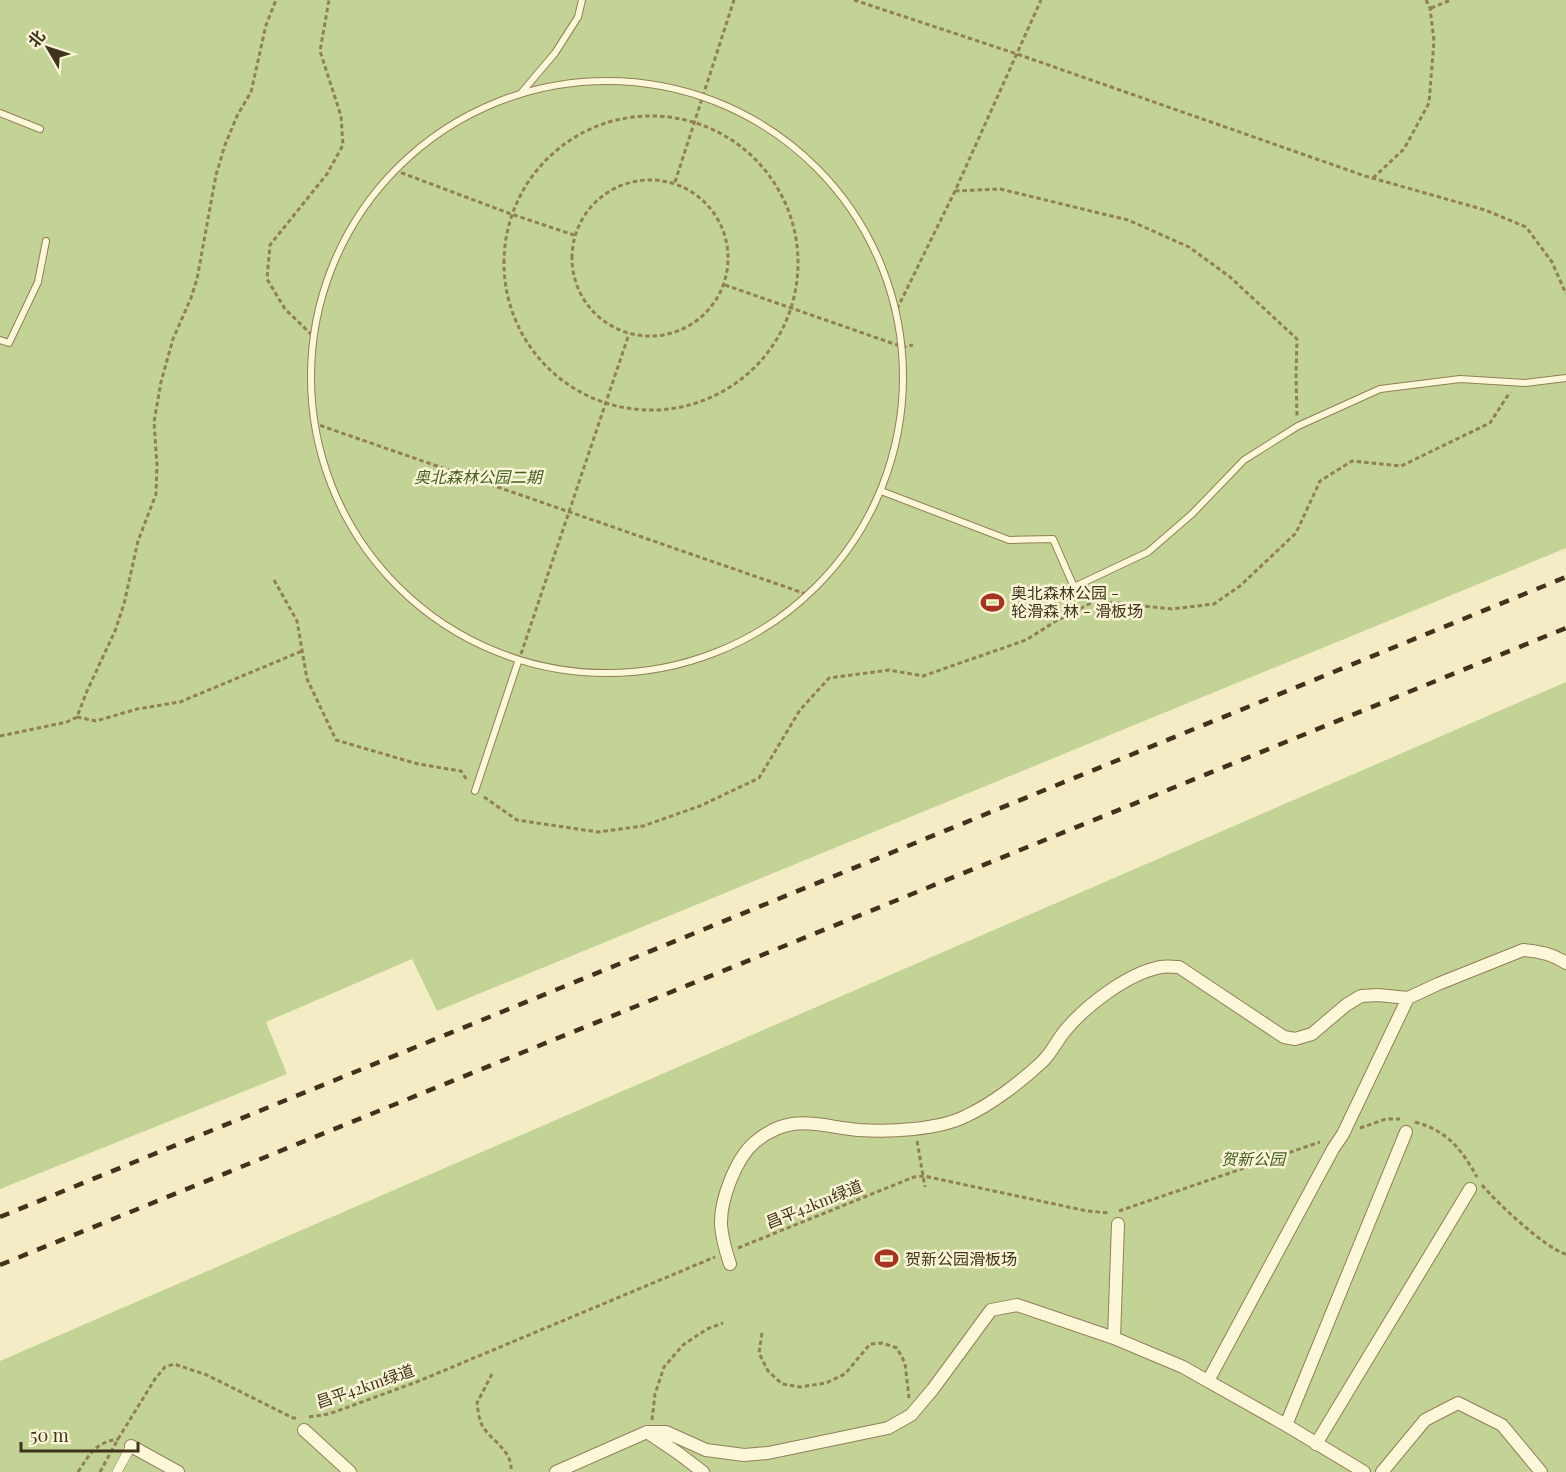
<svg xmlns="http://www.w3.org/2000/svg" width="1566" height="1472" viewBox="0 0 1566 1472" font-family="'Playfair Display','Noto Sans SC',serif">
<rect width="100%" height="100%" fill="#f3ecc4"/>
<path fill="#c3d396" d="M0,0H1566V548L437,1011L412,959L266,1022L287,1074L0,1189Z
M1566,682V1472H0V1361Z"/>
<g fill="none" stroke-linecap="round" stroke-linejoin="round">
<defs>
<path id="service" d="M311 377a296 296 0 1 1 592 0a296 296 0 1 1-592 0Z
M522,92L555,53L578,17L582,0
M0,113L40,129
M0,340L9,343L38,282L46,241
M881,491L1009,540L1053,539L1074,587L1148,552L1192,514L1244,460L1298,426L1380,389L1460,379L1525,383L1566,378
M475,791L518,662"/>
<path id="pedestrian" d="M117,1472L131,1446"/>
<path id="minor" d="M730,1264C726,1252 722,1238 721,1225C720,1200 736,1158 755,1142C791,1112 817,1126 859,1130C889,1132 938,1130 966,1116C992,1104 1022,1081 1043,1061C1051,1053 1057,1041 1064,1032C1085,1006 1128,973 1161,967C1167,966 1173,967 1179,967L1284,1037L1295,1039L1312,1034L1346,1005L1361,996L1378,995L1408,998L1438,984L1523,950C1538,951 1553,954 1566,963
M1114,1338L1118,1224
M1208,1381L1333,1149L1343,1134L1408,998
M1286,1425L1406,1132
M304,1430L350,1472
M647,1432L678,1453L703,1472
M1316,1444L1470,1189
M131,1446L178,1472
M556,1472L647,1432H666L706,1450L744,1455L768,1453L888,1428L911,1415L933,1389L991,1310L1017,1305L1114,1338L1183,1367L1286,1425L1364,1472
M1382,1472L1425,1420L1458,1403L1502,1425L1541,1472"/>
</defs>
<use href="#service" stroke="#917f58" stroke-width="8"/>
<use href="#pedestrian" stroke="#917f58" stroke-width="10"/>
<use href="#minor" stroke="#917f58" stroke-width="14"/>
<path stroke="#917f58" stroke-width="3" stroke-dasharray="4.5 3" stroke-linecap="butt" d="M854,0L1017,54L1365,176L1485,210L1526,227L1552,262L1566,294
M1431,8L1451,0
M504 263a147 147 0 1 1 294 0a147 147 0 1 1-294 0Z
M394,170L511,214L574,235
M1373,178L1404,149L1429,103L1434,41L1430,8L1426,0
M572 258a78 78 0 1 1 156 0a78 78 0 1 1-156 0Z
M675,182L734,0
M955,191L1000,189L1128,220L1189,247L1230,277L1297,339L1296,375L1297,416
M725,285L903,347L913,345
M897,309L955,191L1041,0
M312,335L285,309L267,279L270,245L327,174L343,145L341,116L320,51L329,0
M313,423L809,595
M274,580L297,621L307,679L336,740L418,764L461,771L467,780
M521,654L629,334
M77,717L96,721L137,709L180,702L302,651
M0,736L67,722L77,717L87,691L115,631L124,604L138,541L156,494L157,465L154,422L161,382L173,339L191,298L197,279L216,175L225,145L237,116L251,92L266,25L276,0
M484,797L517,820L598,832L643,826L700,806L759,778L800,710L829,678L889,670L923,676L1026,640L1056,621L1095,601L1172,609L1214,604L1240,586L1296,533L1320,481L1352,461L1401,466L1490,423L1510,392
M1415,1122C1448,1131 1461,1149 1477,1177
M1360,1128L1386,1119H1400
M917,1141L925,1187
M1482,1185C1496,1202 1546,1249 1566,1254
M1119,1211L1320,1142
M738,1248L914,1177L924,1176L1087,1211L1110,1213
M762,1333L759,1353L768,1371L782,1384L800,1387L826,1383L845,1374L870,1344L882,1343L897,1348L905,1363L909,1398
M492,1374L477,1403C478,1410 479,1421 483,1427C493,1442 513,1451 511,1472
M309,1417L329,1414L419,1381L715,1257
M652,1420L655,1394L664,1367L683,1345L707,1329L723,1323
M78,1472C90,1454 95,1442 119,1439
M100,1472L118,1439L155,1379L165,1367L174,1364L207,1375L293,1418H299"/>
<use href="#service" stroke="#fcf7d9" stroke-width="6"/>
<use href="#pedestrian" stroke="#fcf7d9" stroke-width="9"/>
<use href="#minor" stroke="#fcf7d9" stroke-width="12"/>
<path stroke="#3f331d" stroke-width="4.5" stroke-dasharray="10 10" stroke-linecap="butt" d="M0,1217L1566,577
M0,1265L1566,628"/>
</g>
<defs>
<symbol id="stadium-bare" viewBox="-9 -9 18 18"><path d="M0-5a6.5 5 0 1 0 0 10a6.5 5 0 1 0 0-10ZM-3.5-1.8h7v3.6h-7Z" fill="#a73421" stroke="#f9f4d5" stroke-width="2.5" paint-order="stroke"/></symbol>
</defs>
<g fill-rule="evenodd">
<use href="#stadium-bare" x="976" y="586" width="33" height="33"/>
<use href="#stadium-bare" x="870" y="1242" width="33" height="33"/>
</g>
<g text-anchor="middle" stroke-width="5" stroke-linejoin="round" paint-order="stroke">
<g font-size="16" font-style="italic" fill="#455e22" stroke="#f9f4d5">
<text x="478" y="483">奥北森林公园二期</text>
<text x="1253" y="1165">贺新公园</text>
</g>
<g font-size="16" fill="#3f331d" stroke="#f9f4d5" text-anchor="start">
<text x="1011" y="599">奥北森林公园 -<tspan x="1011" dy="18">轮滑森 林 - 滑板场</tspan></text>
<text x="905" y="1265">贺新公园滑板场</text>
</g>
<g font-size="16" fill="#3f331d" stroke="#f9f4d5">
<text transform="translate(814 1204) rotate(-22)" y="6">昌平42km绿道</text>
<text transform="translate(365 1386) rotate(-19)" y="6">昌平42km绿道</text>
</g>
</g>
<g transform="translate(48 48) rotate(309)" stroke="#f9f4d5" stroke-width="4.5" paint-order="stroke">
<path d="M0-4.5L10 22L0 15L-10 22Z" fill="#3f331d"/>
<text y="-9" font-size="16" font-weight="bold" text-anchor="middle" fill="#3f331d">北</text>
</g>
<path d="M21 1442v9h117v-9" fill="none" stroke="#3f331d" stroke-width="3"/>
<text x="30" y="1442" font-size="18" fill="#3f331d" stroke="#f9f4d5" stroke-width="4.5" paint-order="stroke">50 m</text>
</svg>
